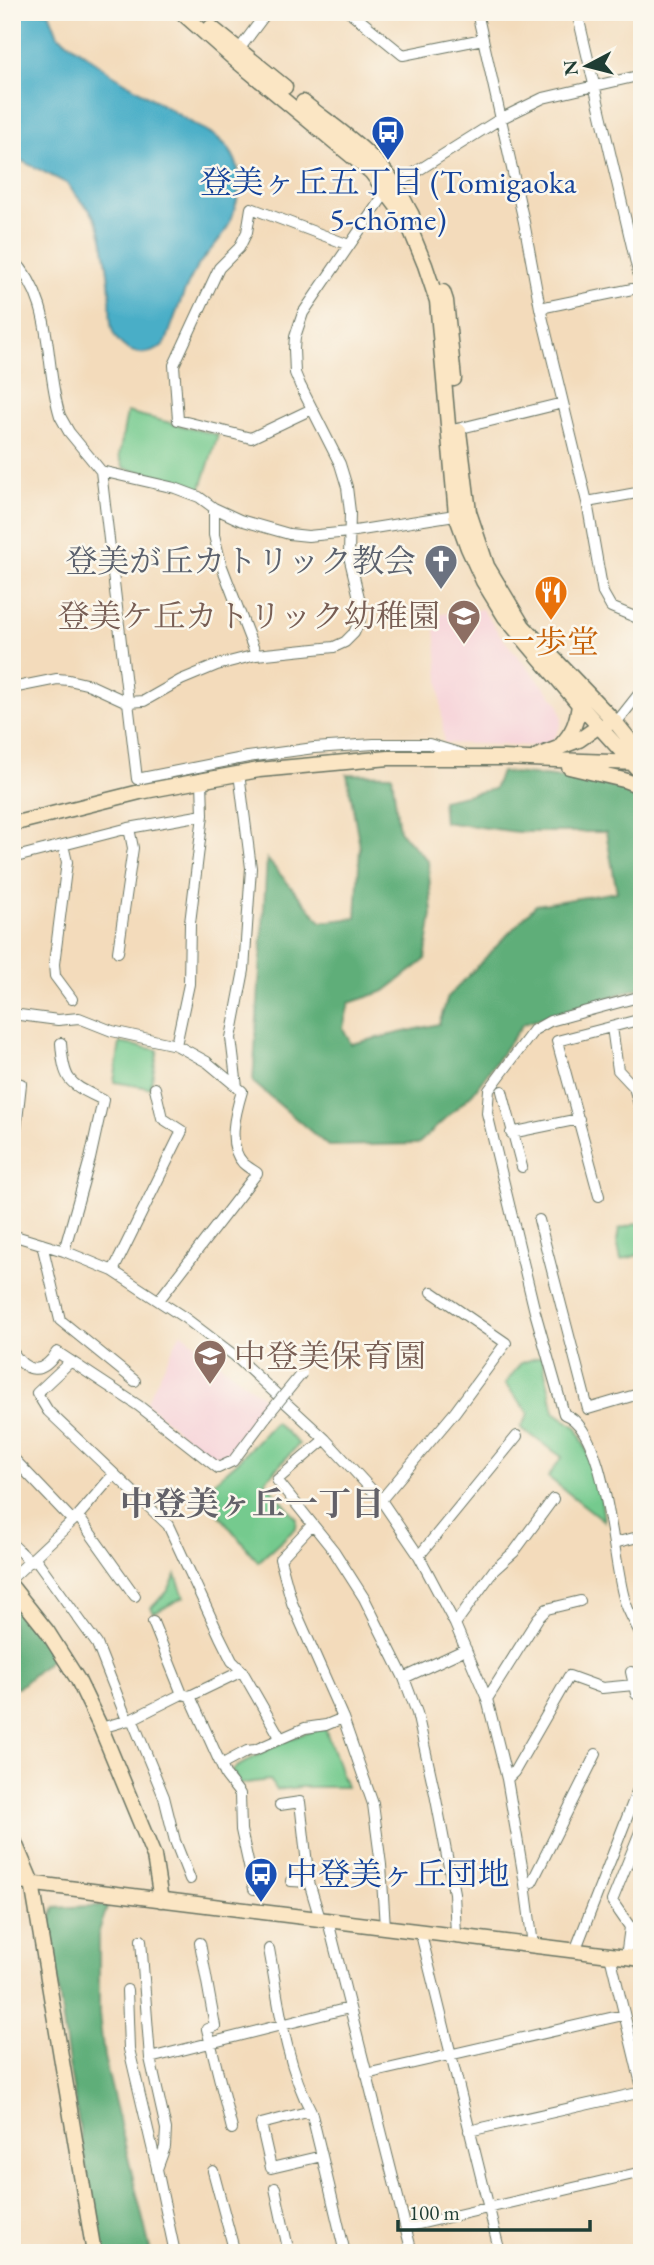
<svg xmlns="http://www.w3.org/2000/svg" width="654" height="2265" viewBox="0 0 654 2265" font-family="'EB Garamond','Noto Serif JP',serif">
<rect width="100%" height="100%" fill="#fbf7ec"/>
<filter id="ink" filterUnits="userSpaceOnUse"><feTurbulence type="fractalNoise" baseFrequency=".0143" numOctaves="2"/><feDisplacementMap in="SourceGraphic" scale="14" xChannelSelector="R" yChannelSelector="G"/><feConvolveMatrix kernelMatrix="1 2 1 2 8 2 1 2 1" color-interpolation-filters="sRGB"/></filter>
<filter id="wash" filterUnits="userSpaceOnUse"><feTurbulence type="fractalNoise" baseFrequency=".00686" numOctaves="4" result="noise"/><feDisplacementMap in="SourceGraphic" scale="28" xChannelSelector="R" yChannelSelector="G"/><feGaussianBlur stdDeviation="1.57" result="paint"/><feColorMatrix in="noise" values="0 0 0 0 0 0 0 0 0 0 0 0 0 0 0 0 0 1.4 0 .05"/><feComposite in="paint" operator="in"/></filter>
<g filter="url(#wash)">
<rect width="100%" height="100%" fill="#f3dbbb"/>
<path fill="#f6cfd7" d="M482,609L504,640L559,704L562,718L561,725L555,737L545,744L538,746L444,743L434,615Z
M181,1332L270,1403L229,1456L208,1457L146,1403Z"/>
<path fill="#74ca8e" stroke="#4a8461" stroke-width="2" d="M127,412L218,435L200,491L172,480L124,468L119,456Z
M120,1043L158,1050L150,1088L114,1082Z
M642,1222V1254L621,1260L617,1241L619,1229Z
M542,1356L554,1412L577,1428L598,1477L604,1521L548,1477L562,1457L521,1428L529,1413L505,1384L521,1363Z
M275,1422L299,1444L265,1481L297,1519L296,1528L258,1562L204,1496L206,1489L237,1462Z
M176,1575L184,1597L154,1613L151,1608L167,1592Z
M325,1728L346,1787H300L277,1790L270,1780L239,1784L232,1770C261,1753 292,1734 325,1728Z"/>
<path fill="#5fae79" stroke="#3f7656" stroke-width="2" d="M501,772L585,780L642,794V987L523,1024L473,1093L418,1144L328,1146L253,1082L267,859L321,922L356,918L360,847L347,774L392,775L399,831L428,861L432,914L425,960L385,991L349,1003L343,1028L351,1044L439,1024L448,997L536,905L617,892L606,832H517L444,822L442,800L494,789Z
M12,1603L41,1630L51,1659L18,1688H12Z
M108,1905L99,1931V2014L104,2057L151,2253H100L69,2064L50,1928L54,1908Z"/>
<path fill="#48aec7" stroke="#34767e" stroke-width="2" d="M12,12H49L58,35L112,74L197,126C243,146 248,181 229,224C223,239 209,250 200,263C185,284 175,317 166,342C149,362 120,354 112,329C109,317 111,303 110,291C108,270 105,247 99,227C92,206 76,200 68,184L12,156Z"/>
</g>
<g filter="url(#ink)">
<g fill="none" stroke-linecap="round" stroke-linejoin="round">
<defs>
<path id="street" d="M350,12L403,55L483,39
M477,12L524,222L540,308L587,502L603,593L611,607L642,620
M577,12L642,289
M235,55L267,12
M12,258C56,303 43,361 60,416L69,432L101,471L137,779L248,757L314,748L374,744H429L462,754
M540,308L642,287
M312,409L251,438L178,420L174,365L219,268L239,248L247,232L251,208L349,245
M453,430L563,403
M101,471L175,488L199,497L214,508L240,520L289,534L308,536L349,532L461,514
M587,502L642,492
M214,508V535L221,564L256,655
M12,688L57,679L69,680L90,685L127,702L144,701L181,680L217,665L256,655L334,647L345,642L354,633L360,620L361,606L349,556L350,512L347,487L340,464L300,385L295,373L294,349L295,337L303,313L386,192L395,185L500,119L543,98L642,75
M616,723L642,690
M63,845L67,862L54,964L55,976L72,999
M12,858L129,828L203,815
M118,952L133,848L129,828
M642,996L550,1021L534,1030L489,1090L487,1113L535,1312L564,1414C607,1429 612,1557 624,1598C627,1611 636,1624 642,1637
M12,1014L58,1020L79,1018L112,1031L176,1045L207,1062L242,1091C236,1111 226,1145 243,1163C247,1167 253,1170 257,1173L159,1300
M612,1027L618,1070L634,1087L642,1115
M61,1043C64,1083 69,1083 103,1100L90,1159L64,1251
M176,1045L189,984L190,923L203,815L202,780
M12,1081L21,1084L12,1166
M237,1087L231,1038L244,970L251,868L239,773
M502,1091L522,1167
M511,1133L579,1119
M599,1196L557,1041L642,1019
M539,1220L588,1409L642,1393
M12,1235L64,1251L113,1271L185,1318L235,1356L325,1439L381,1500L419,1556L455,1624L487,1699L507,1779L525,1884L533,1945
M42,1244L60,1320L135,1381
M113,1271L182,1131L162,1118L155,1088
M12,1351C26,1373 42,1376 57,1352L139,1406L218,1468L233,1461L266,1417
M71,1361L37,1393L48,1411L168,1525L220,1637L232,1661L242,1671
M325,1439L277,1480L334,1551L364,1598L404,1678L417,1713L435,1794L454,1893L456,1935
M12,1457L73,1521
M381,1500L455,1412L506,1343L432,1292
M78,1516L135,1596
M312,1525L280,1559L292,1603L343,1718L373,1804L381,1865L385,1927
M614,1543L642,1536
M12,1544L31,1562
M419,1556L517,1436
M35,1558L97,1644L127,1720
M12,1578L78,1516L114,1474
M153,1622L182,1694
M455,1624L494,1570L514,1552L553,1499
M631,1672L636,1694
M404,1678L466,1649
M190,1696L226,1776L240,1794L241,1830L254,1889
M487,1699L538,1618L547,1609L580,1601
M132,1719L164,1797L175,1841L190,1879
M101,1728L132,1719L182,1694L190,1696L242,1671L281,1739
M221,1765L247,1751L255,1750L305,1728L326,1725L343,1718
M507,1779L514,1772L569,1676L602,1688L634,1685
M280,1805L300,1802L309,1882L320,1919
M291,1881L309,1882
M525,1884L532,1882L596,1754
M328,1921L412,2253
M630,1927L642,1928
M420,1930L500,2253
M141,1940L150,2058L166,2129L165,2147L157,2169L175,2253
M200,1943L215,2026L207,2029L232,2129
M269,1949C279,2003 285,2063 311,2111
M575,1951L642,1779
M610,1955L642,2088
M626,1957L630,1927L612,1901L642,1827
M127,1990L129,2049L157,2168
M150,2058L349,2008
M366,2074L623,2015
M311,2111L322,2156L271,2168L261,2124Z
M469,2131L642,2092
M322,2156L345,2253
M213,2171L235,2253
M275,2188L289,2253
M406,2227L642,2172
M640,2253L642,2252"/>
<path id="secondary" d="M181,12L233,58L371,172L398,208L411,231L425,265L437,301L456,515L468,548L483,581L505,617L576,701L642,774
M211,27L285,87
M303,102C334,127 373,152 396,186C402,195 406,205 412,215
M443,292L446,301L454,379
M459,431L469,512L487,566L523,626L616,723L642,755
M561,745C573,732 577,722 579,704
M537,756L579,740L599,726L607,725
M569,767L624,780L642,787
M12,824L140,792L259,770L389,758H502L638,763
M12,1587L47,1631L78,1680L101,1728L154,1856L161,1900
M12,1836L32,1883L94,2253
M12,1881L642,1959"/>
</defs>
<use href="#street" stroke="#697463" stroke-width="12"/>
<use href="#secondary" stroke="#697463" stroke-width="17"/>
<use href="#street" stroke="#fff" stroke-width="10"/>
<use href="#secondary" stroke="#fbe6c4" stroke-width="14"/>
<defs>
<path id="street-bridge" d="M266,1417L302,1373"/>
</defs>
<use href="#street-bridge" stroke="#697463" stroke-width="12" stroke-linecap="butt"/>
<use href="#street-bridge" stroke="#fff" stroke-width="10"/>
</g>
</g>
<defs>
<symbol id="bus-pin" viewBox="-11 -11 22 30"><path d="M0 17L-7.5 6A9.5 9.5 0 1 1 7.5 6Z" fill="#1a4fb4" stroke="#fbf7ec"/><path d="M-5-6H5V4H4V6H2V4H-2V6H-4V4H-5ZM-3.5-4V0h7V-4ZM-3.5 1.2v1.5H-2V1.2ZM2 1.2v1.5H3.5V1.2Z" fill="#fff"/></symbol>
<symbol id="church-pin" viewBox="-11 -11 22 30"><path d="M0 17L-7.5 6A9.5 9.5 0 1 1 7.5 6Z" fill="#6b7280" stroke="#fbf7ec"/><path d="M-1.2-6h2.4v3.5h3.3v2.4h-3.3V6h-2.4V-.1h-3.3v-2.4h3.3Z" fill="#fff"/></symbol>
<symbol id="restaurant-pin" viewBox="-11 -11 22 30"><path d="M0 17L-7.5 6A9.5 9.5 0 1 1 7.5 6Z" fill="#e8710a" stroke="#fbf7ec"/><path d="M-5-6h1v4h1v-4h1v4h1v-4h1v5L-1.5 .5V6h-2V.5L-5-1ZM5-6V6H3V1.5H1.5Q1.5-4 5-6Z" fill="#fff"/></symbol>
<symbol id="school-pin" viewBox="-11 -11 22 30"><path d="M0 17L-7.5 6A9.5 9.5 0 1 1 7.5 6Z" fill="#8d6e63" stroke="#fbf7ec"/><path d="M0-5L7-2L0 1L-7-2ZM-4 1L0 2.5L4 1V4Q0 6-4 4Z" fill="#fff"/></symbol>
</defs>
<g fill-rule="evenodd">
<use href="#bus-pin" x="369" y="113" width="38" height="52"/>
<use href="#church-pin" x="422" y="542" width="38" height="52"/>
<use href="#restaurant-pin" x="532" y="573" width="38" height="52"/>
<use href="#school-pin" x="445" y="597" width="38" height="52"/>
<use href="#school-pin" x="191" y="1337" width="38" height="52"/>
<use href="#bus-pin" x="242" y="1855" width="38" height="52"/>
</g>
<g text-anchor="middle" stroke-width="5" stroke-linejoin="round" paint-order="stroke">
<g font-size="32" fill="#164399" stroke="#fbf7ec">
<text x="388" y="193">登美ヶ丘五丁目 (Tomigaoka<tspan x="388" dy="37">5-chōme)</tspan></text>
<text x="286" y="1885" text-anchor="start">中登美ヶ丘団地</text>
</g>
<g font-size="32" fill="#5b616d" stroke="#fbf7ec" text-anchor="end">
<text x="416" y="572">登美が丘カトリック教会</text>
</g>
<g font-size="32" fill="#785e54" stroke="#fbf7ec" text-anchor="end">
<text x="440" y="627">登美ケ丘カトリック幼稚園</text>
<text x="234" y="1367" text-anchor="start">中登美保育園</text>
</g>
<g font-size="32" fill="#c56008" stroke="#fbf7ec">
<text x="551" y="653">一歩堂</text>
</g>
<g font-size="33" font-weight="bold" fill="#636269" stroke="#fbf7ec">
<text x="252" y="1515">中登美ヶ丘一丁目</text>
</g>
</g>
<rect width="654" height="2265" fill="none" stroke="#fbf7ec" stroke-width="42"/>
<g transform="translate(587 66) rotate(263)" stroke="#fbf7ec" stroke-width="5" paint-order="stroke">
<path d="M0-5L12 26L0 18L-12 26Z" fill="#1f3d34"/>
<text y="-10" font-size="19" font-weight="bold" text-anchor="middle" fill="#1f3d34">N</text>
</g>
<path d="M398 2220v10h192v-10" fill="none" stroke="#1f3d34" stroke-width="3.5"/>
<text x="409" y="2220" font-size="21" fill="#1f3d34" stroke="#fbf7ec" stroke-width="5" paint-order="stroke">100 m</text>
</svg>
